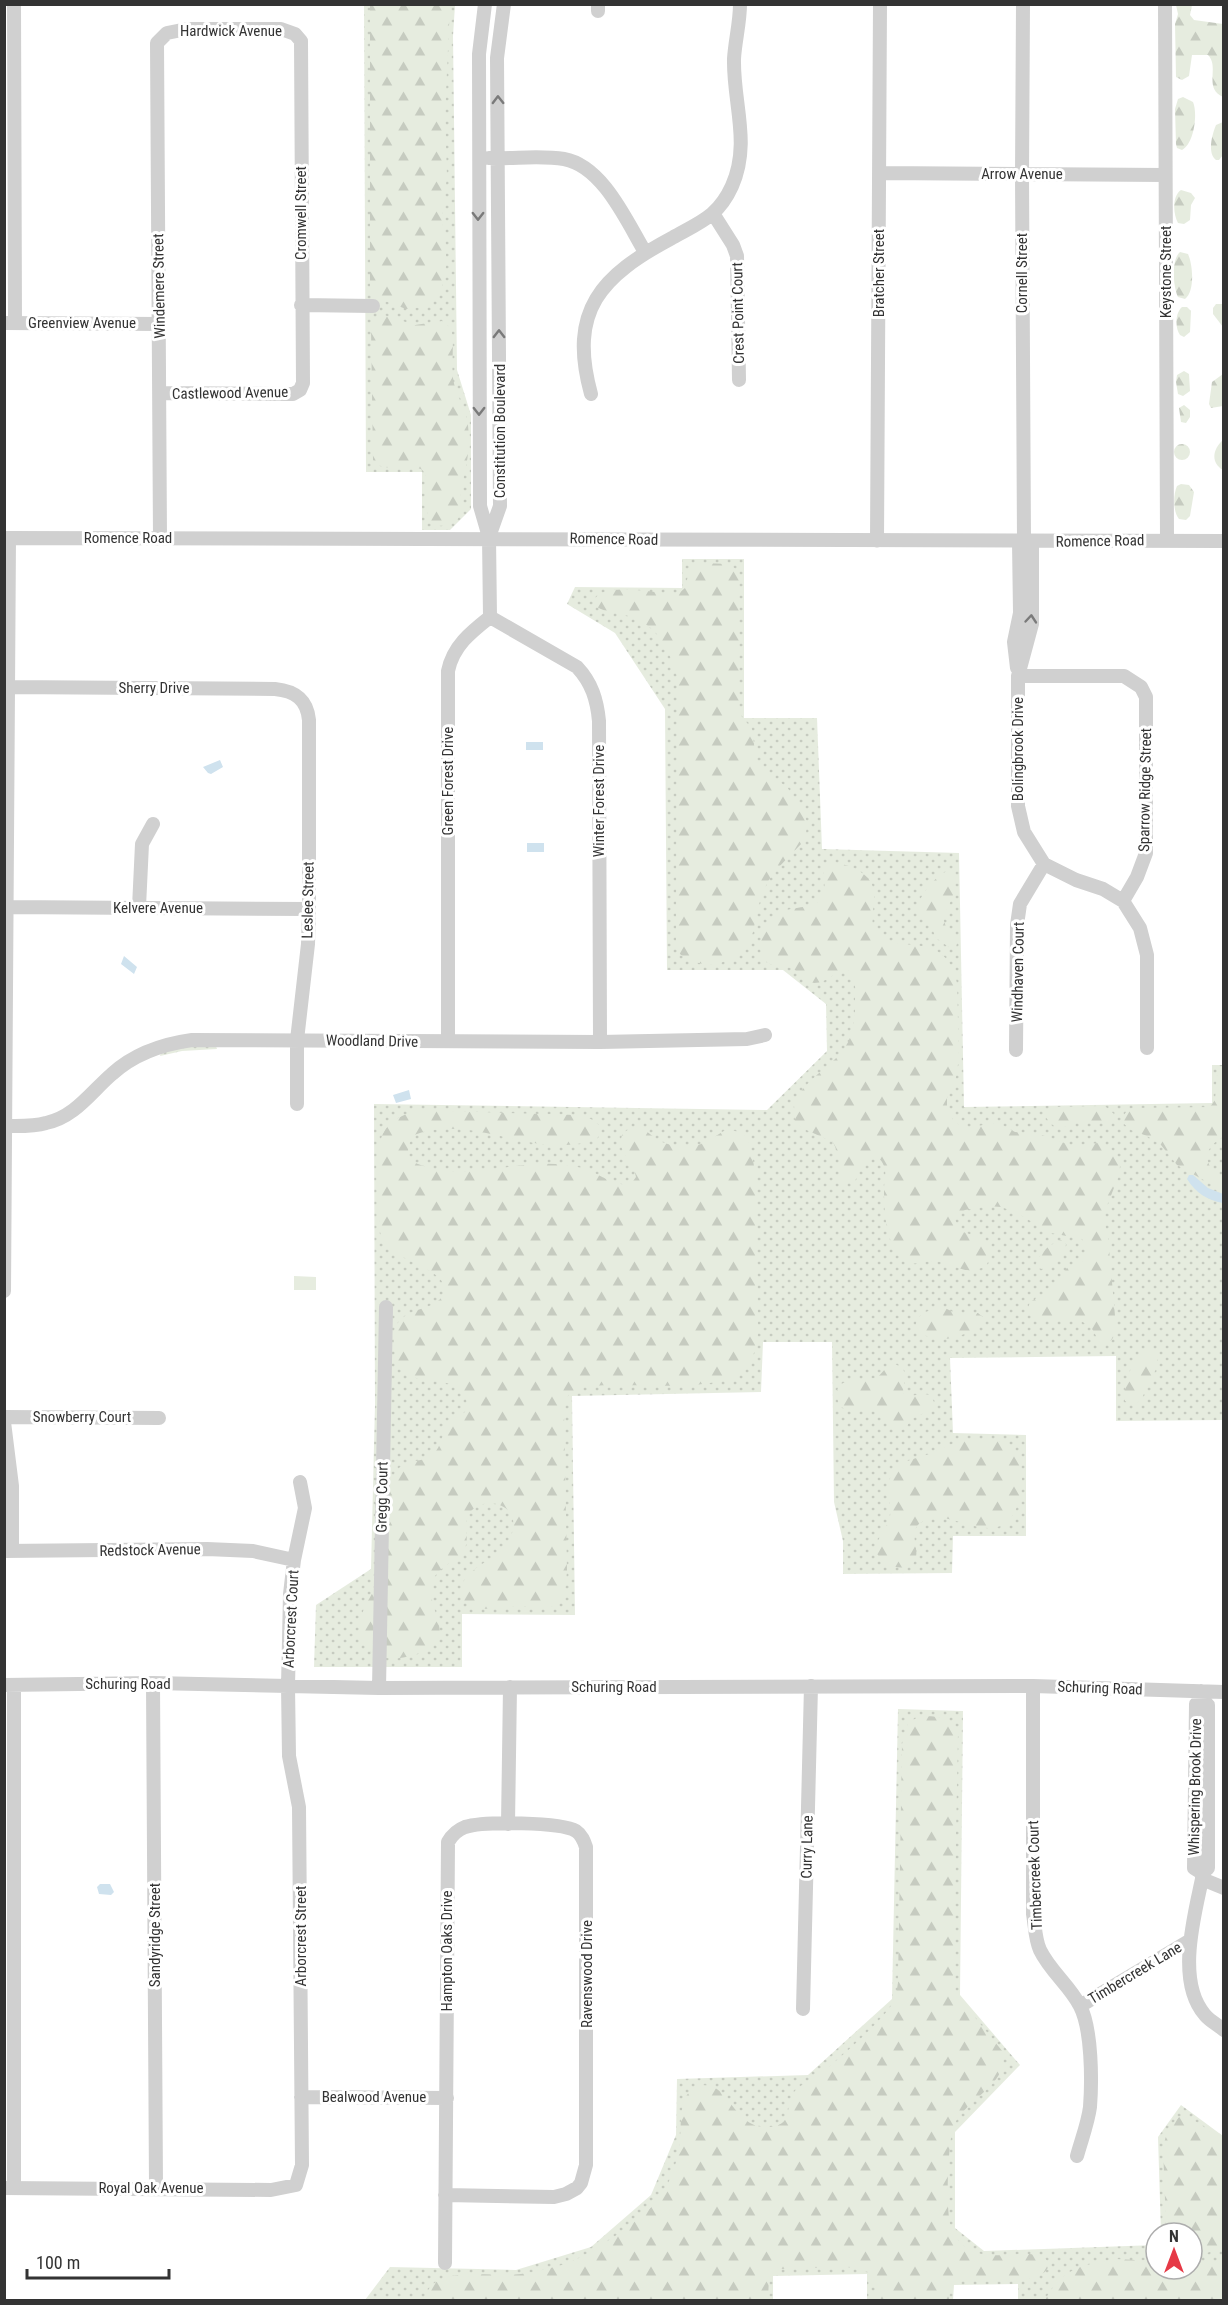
<svg xmlns="http://www.w3.org/2000/svg" width="1228" height="2305" viewBox="0 0 1228 2305" font-family="'Roboto Condensed',sans-serif">
<defs>
<pattern id="green-dots" width="8" height="8" patternUnits="userSpaceOnUse" patternTransform="scale(1.5)"><rect width="8" height="8" fill="#e6ecdf"/><path d="M2 2h.1M6 6h.1" fill="none" stroke="#c6cbc0" stroke-width="1.8" stroke-linecap="round"/></pattern>
<pattern id="forest-firs" width="22" height="20" patternUnits="userSpaceOnUse" patternTransform="scale(1.5)"><rect width="22" height="20" fill="#e6ecdf"/><path d="M5 1l3.5 6h-7zM16 11l3.5 6h-7z" fill="#c6cbc0"/></pattern>
</defs>
<rect width="100%" height="100%" fill="#fff"/>
<path fill="url(#green-dots)" d="M364,5H455L453,36L457,370L471,415V509L450,530H422V472H366Z
M682,559H744V718H817L822,849L959,853L964,1107L1212,1103V1065H1223V1420L1116,1421V1356L950,1358L953,1433L1026,1435V1536H953L952,1573L843,1574V1541L834,1502L832,1342H763L761,1392L572,1396L575,1615L462,1614V1667H314L316,1605L371,1569L375,1405L374,1104L767,1110L827,1051L826,1004L783,970H667L665,709L615,633L567,604L575,587L682,588Z
M216,1046L217,1049L182,1051L160,1056L161,1053L183,1047Z
M898,1709L963,1711L960,1995L1020,2065L955,2132V2228L984,2251L1156,2245V2269H1192V2233H1161L1158,2137L1181,2105L1223,2136V2300H1018V2284L954,2285L953,2300H867V2274L773,2276V2300H365L390,2267L516,2270L591,2247L651,2195L676,2135L677,2079L808,2075L892,1999Z"/>
<path fill="url(#forest-firs)" d="M370,5H450L445,115L447,176L442,219L446,247V266L441,293L424,307L406,309L380,299L373,294L370,288Z
M1176,5H1192L1190,15L1194,20L1223,24V97C1203,88 1220,67 1208,55H1192L1189,76L1182,80L1176,77L1175,24L1178,14Z
M1183,97L1193,102C1198,114 1194,144 1182,150L1177,148L1176,144L1175,109L1178,99Z
M1223,122V155L1219,160H1216C1207,153 1212,135 1216,125Z
M1181,190L1191,193L1195,198L1191,205L1190,220L1184,224L1178,223C1173,214 1172,196 1181,190Z
M1180,252L1188,254C1193,265 1195,292 1185,299L1178,297C1173,286 1171,260 1180,252Z
M1216,304H1223V327L1213,314V308Z
M1182,307H1187L1191,311L1190,332L1184,337L1180,335C1175,328 1175,313 1182,307Z
M384,315L415,325L442,321L451,328C455,344 451,361 453,378C455,395 467,409 468,426C471,448 466,468 461,489C460,496 462,501 462,507C461,524 444,529 431,524L428,521L425,473L421,469C406,464 383,474 373,460L371,327L374,319Z
M1184,371L1189,374L1190,391L1183,396L1178,394L1176,382L1177,375Z
M1223,374V406L1211,408L1209,404L1212,382Z
M1184,405L1190,410V417L1186,423L1181,422L1179,408Z
M1223,440V470C1210,462 1213,449 1223,440Z
M1174 452a8 8 0 1 1 16 0a8 8 0 1 1-16 0Z
M1181,484L1189,485L1194,492L1190,516L1186,520L1179,519C1173,512 1173,495 1177,486Z
M702,563L728,564L739,571V713L752,729L756,759L765,772L787,787L804,812L807,823L806,833L802,843L774,872L767,883L756,912L754,929L749,944L743,953L716,965L704,964L689,961L680,954L676,946L677,676C668,646 657,624 625,615C614,612 602,612 593,604C597,578 660,595 678,594L685,588C689,575 687,567 702,563Z
M831,862C848,864 871,872 874,891C875,898 873,906 873,914C873,919 871,927 875,932C892,957 946,926 957,983L959,1058L956,1077L947,1098V1106L953,1120L961,1126L969,1128L992,1123L1002,1125L1015,1132L1042,1135L1073,1146L1098,1143L1112,1150L1117,1157L1120,1166L1119,1175L1103,1216L1108,1237L1116,1327C1115,1337 1112,1344 1100,1343L1091,1327L1081,1321H1038L1027,1311L1030,1302L1051,1289L1067,1268L1085,1260L1087,1249L1082,1239L1051,1233L1015,1212L1001,1207L988,1206L965,1210L958,1214L955,1220L961,1231C973,1236 988,1238 993,1252L986,1266C962,1278 954,1261 933,1261C925,1261 917,1264 908,1264C886,1252 884,1212 884,1189C884,1183 886,1176 885,1170C884,1163 880,1158 874,1155C861,1158 861,1171 855,1181L844,1184L840,1180V1158L833,1142L802,1128L795,1122L794,1105L798,1095C828,1057 857,1060 855,1000C855,989 857,978 848,970C835,970 828,983 814,983C805,980 800,972 791,968C783,965 770,967 764,960C756,951 763,924 772,917C784,907 803,909 817,903L825,891L823,866Z
M947,871L953,874C958,892 950,902 943,918L946,927L958,940L956,947L950,948L936,938L928,919L916,910C918,898 935,876 947,871Z
M1223,1069V1137C1200,1150 1204,1166 1223,1180V1191L1177,1165L1161,1145L1147,1136L1131,1130L1123,1123L1122,1118L1128,1109L1134,1108L1210,1107L1215,1100L1217,1075Z
M1100,1106L1106,1107L1114,1114L1109,1123C1101,1124 1094,1121 1086,1121C1070,1120 1058,1140 1044,1114L1045,1111L1052,1107Z
M416,1110L576,1115L591,1119L599,1125L601,1131L597,1139C534,1162 475,1112 414,1135C408,1145 406,1150 411,1161C463,1186 512,1158 565,1165C571,1166 578,1167 583,1168C599,1173 613,1187 631,1184L636,1177C634,1163 622,1156 621,1144C619,1131 632,1125 643,1130C649,1132 653,1137 658,1140C667,1145 680,1147 690,1147C705,1145 715,1136 727,1129L743,1133L750,1144L756,1177L758,1333C756,1348 753,1364 740,1374C718,1390 637,1385 608,1385C597,1386 582,1385 573,1391C566,1396 564,1403 564,1411L567,1571C566,1581 566,1594 558,1602C548,1613 536,1606 523,1606C502,1606 477,1616 461,1598C456,1569 495,1563 508,1542C530,1503 479,1492 468,1516C463,1527 471,1541 463,1551C455,1563 436,1567 432,1583C424,1610 464,1639 414,1655C381,1665 353,1653 362,1615C365,1602 374,1594 377,1582C380,1574 380,1563 381,1555C383,1532 386,1510 389,1487C401,1449 420,1470 436,1451C443,1442 442,1430 450,1422C455,1418 465,1415 467,1408C468,1403 466,1399 464,1395C449,1373 420,1388 403,1370C396,1363 395,1354 394,1345C389,1300 441,1317 444,1290C446,1266 388,1263 380,1232C379,1206 370,1153 385,1130C392,1119 404,1115 416,1110Z
M1061,1240L1066,1244C1065,1254 1052,1267 1041,1269L1036,1265C1038,1254 1051,1243 1061,1240Z
M940,1307L945,1308L959,1315L978,1313L985,1319C982,1327 975,1329 967,1333C949,1340 928,1345 916,1326C916,1314 929,1310 940,1307Z
M1150,1350L1158,1354V1365L1141,1400L1136,1404L1132,1405L1125,1401C1122,1386 1133,1353 1150,1350Z
M895,1364L903,1368L905,1375L903,1393C912,1399 922,1391 931,1396L934,1402L931,1410L913,1418L905,1428L898,1432C886,1429 886,1414 873,1411C862,1408 850,1414 840,1406C826,1376 860,1380 877,1378L887,1367Z
M966,1440C981,1439 998,1438 1011,1447C1029,1459 1023,1511 1006,1523C979,1541 945,1504 920,1523C906,1534 924,1552 912,1565C899,1572 881,1564 875,1550C877,1538 885,1531 889,1520C893,1509 887,1495 889,1483C893,1460 914,1460 932,1453C944,1448 953,1442 966,1440Z
M918,1717C933,1715 953,1716 958,1733L953,1984L957,1995L1003,2052C1008,2083 974,2095 959,2117C954,2123 951,2131 951,2138C948,2156 945,2216 952,2230C975,2278 1033,2238 1049,2263C1048,2289 977,2279 958,2281L950,2286L949,2300H877L875,2287L868,2272L847,2267L778,2269L769,2276L768,2300H424C426,2293 429,2286 436,2282C454,2269 498,2277 521,2274C535,2272 551,2268 565,2264C589,2256 647,2217 661,2196C671,2180 678,2161 680,2141C681,2128 680,2113 684,2101C686,2095 690,2090 696,2087C730,2075 730,2130 769,2127C798,2125 781,2101 798,2088C804,2083 811,2080 817,2076C833,2065 884,2019 892,2004C896,1997 897,1990 898,1982L902,1744L908,1723Z
M1179,2117C1196,2117 1210,2132 1223,2142V2247L1207,2253L1192,2251V2233H1168L1166,2227L1163,2146L1169,2127Z
M1116,2259L1156,2261V2269H1192V2264L1223,2260V2300H1045C1062,2268 1082,2265 1116,2259Z"/>
<path fill="#e6ecdf" d="M294,1276L316,1277V1290H294Z"/>
<path fill="#cfe2ee" d="M526,742H543V750H526Z
M220,760L223,767L211,774L208,773L203,767Z
M527,843H544V852H527Z
M124,956L137,967L134,974L121,964Z
M409,1090L411,1099L396,1103L393,1095Z
M1189,1175H1193L1208,1188L1223,1194V1203C1207,1200 1196,1193 1187,1179Z
M100,1884H110L114,1892L111,1895L99,1894L97,1887Z"/>
<g fill="none" stroke-linecap="round" stroke-linejoin="round">
<path stroke="#d0d0d0" stroke-width="14" d="M14,4L15,323
M1023,4L1022,175L1024,541
M1165,4L1167,540
M598,11V4
M489,158C514,159 540,155 564,159C603,166 627,222 645,252
M879,173L1165,175
M714,215L733,245L737,256L739,380
M301,305L373,306
M4,323L159,324
M591,394C568,310 601,276 672,238C700,222 718,217 732,186C751,143 733,103 734,59C735,41 740,23 740,4
M489,537L500,506L497,58L504,4
M4,538L1224,541
M160,538L157,43L167,33L187,29H281L295,34L301,41L303,383L300,390L293,394L160,393
M877,541L880,4
M1032,542V624L1018,676V806L1024,832L1044,864L1076,880L1103,889L1123,901L1140,928L1147,955V1048
M490,617L577,667C592,683 597,700 599,721L600,1042
M1017,668L1014,642L1020,613L1019,542
M1018,676H1124L1141,687L1146,697V853L1137,877L1123,901
M7,687L275,689C295,691 307,699 309,720V909L308,944L297,1040V1104
M6,907L309,909
M139,907L142,844L153,824
M448,1041V671C453,646 471,632 490,617L489,537L480,506L479,54L485,4
M1016,1050L1017,925L1020,904L1044,864
M4,1126C18,1126 33,1127 46,1123C75,1117 91,1092 112,1074C135,1053 163,1044 192,1040L600,1042L747,1039L765,1035
M4,1291L9,538
M4,1417L159,1418
M4,1422L12,1486V1551
M4,1551L207,1549L253,1551L294,1560
M153,1683L156,2187
M4,1685L153,1683L379,1688L1033,1686L1224,1692
M14,1685V2188
M1033,1686V1914C1035,1925 1035,1939 1040,1950C1050,1971 1070,1986 1080,2006C1092,2029 1092,2081 1090,2107C1088,2123 1081,2141 1077,2156
M379,1688L386,1307
M1201,1691V1700L1196,1704L1194,1868L1202,1873
M1201,1700L1208,1705V1868L1202,1873V1879
M508,1824L510,1687
M1224,1888L1202,1879C1194,1917 1176,1982 1205,2015C1210,2021 1218,2025 1224,2030
M1080,2006L1189,1941
M803,2009L811,1686
M301,2097L447,2098
M4,2188L271,2190L296,2185L302,2165L299,1807L289,1756L288,1686L290,1594L294,1560L305,1508L300,1482
M445,2263L448,1842C452,1835 457,1830 465,1827C483,1821 561,1822 576,1831C582,1835 584,1841 586,1847V2165L581,2183L577,2188L566,2194L554,2197L445,2195"/>
</g>
<defs><path id="oneway-chevron" d="M-2-3.5L2.5 0L-2 3.5" fill="none" stroke-width="1.6" stroke-linecap="round" stroke-linejoin="round" transform="scale(1.5)"/></defs>
<g stroke="#7a7a7a">
<use href="#oneway-chevron" transform="translate(498 100) rotate(-91)"/>
<use href="#oneway-chevron" transform="translate(478 216) rotate(90)"/>
<use href="#oneway-chevron" transform="translate(499 334) rotate(-90)"/>
<use href="#oneway-chevron" transform="translate(479 411) rotate(90)"/>
<use href="#oneway-chevron" transform="translate(1031 619) rotate(-85)"/>
</g>
<g text-anchor="middle" stroke-width="6" stroke-linejoin="round" paint-order="stroke">
<g font-size="15" fill="#333" stroke="#fff">
<text x="231" y="36">Hardwick Avenue</text>
<text x="1022" y="179">Arrow Avenue</text>
<text transform="translate(301 213) rotate(-90)" y="5">Cromwell Street</text>
<text transform="translate(1166 272) rotate(-90)" y="5">Keystone Street</text>
<text transform="translate(879 273) rotate(-90)" y="5">Bratcher Street</text>
<text transform="translate(1022 273) rotate(-90)" y="5">Cornell Street</text>
<text transform="translate(159 286) rotate(-91)" y="5">Windemere Street</text>
<text transform="translate(738 313) rotate(-91)" y="5">Crest Point Court</text>
<text x="82" y="328">Greenview Avenue</text>
<text transform="translate(230 393) rotate(-1)" y="5">Castlewood Avenue</text>
<text transform="translate(500 431) rotate(-90)" y="5">Constitution Boulevard</text>
<text x="128" y="543">Romence Road</text>
<text transform="translate(614 539) rotate(1)" y="5">Romence Road</text>
<text transform="translate(1100 541) rotate(-1)" y="5">Romence Road</text>
<text x="154" y="693">Sherry Drive</text>
<text transform="translate(1018 749) rotate(-90)" y="5">Bolingbrook Drive</text>
<text transform="translate(448 781) rotate(-90)" y="5">Green Forest Drive</text>
<text transform="translate(1145 790) rotate(-89)" y="5">Sparrow Ridge Street</text>
<text transform="translate(599 801) rotate(-90)" y="5">Winter Forest Drive</text>
<text transform="translate(308 900) rotate(-89)" y="5">Leslee Street</text>
<text x="158" y="913">Kelvere Avenue</text>
<text transform="translate(1018 972) rotate(-89)" y="5">Windhaven Court</text>
<text transform="translate(372 1041) rotate(1)" y="5">Woodland Drive</text>
<text x="82" y="1422">Snowberry Court</text>
<text transform="translate(382 1497) rotate(-89)" y="5">Gregg Court</text>
<text transform="translate(150 1550) rotate(-1)" y="5">Redstock Avenue</text>
<text transform="translate(291 1619) rotate(-87)" y="5">Arborcrest Court</text>
<text x="128" y="1689">Schuring Road</text>
<text x="614" y="1692">Schuring Road</text>
<text transform="translate(1100 1688) rotate(2)" y="5">Schuring Road</text>
<text transform="translate(1195 1787) rotate(-89)" y="5">Whispering Brook Drive</text>
<text transform="translate(807 1847) rotate(-89)" y="5">Curry Lane</text>
<text transform="translate(1035 1875) rotate(-92)" y="5">Timbercreek Court</text>
<text transform="translate(155 1935) rotate(-90)" y="5">Sandyridge Street</text>
<text transform="translate(301 1936) rotate(-90)" y="5">Arborcrest Street</text>
<text transform="translate(447 1951) rotate(-90)" y="5">Hampton Oaks Drive</text>
<text transform="translate(1135 1973) rotate(-31)" y="5">Timbercreek Lane</text>
<text transform="translate(587 1974) rotate(-90)" y="5">Ravenswood Drive</text>
<text x="374" y="2102">Bealwood Avenue</text>
<text x="151" y="2193">Royal Oak Avenue</text>
</g>
</g>
<rect width="1228" height="2305" fill="none" stroke="#333333" stroke-width="12"/>
<g transform="translate(1174 2251)"><circle r="28" fill="#ffffff" stroke="#adadad" stroke-width="1.5"/>
<path d="M0-4.5L10 22L0 15L-10 22Z" fill="#e63946"/>
<text y="-9" font-size="16" font-weight="bold" text-anchor="middle" fill="#333333">N</text>
</g>
<path d="M27 2269v9h142v-9" fill="none" stroke="#333333" stroke-width="3"/>
<text x="36" y="2269" font-size="18" fill="#333333" stroke="#ffffff" stroke-width="4.5" paint-order="stroke">100 m</text>
</svg>
